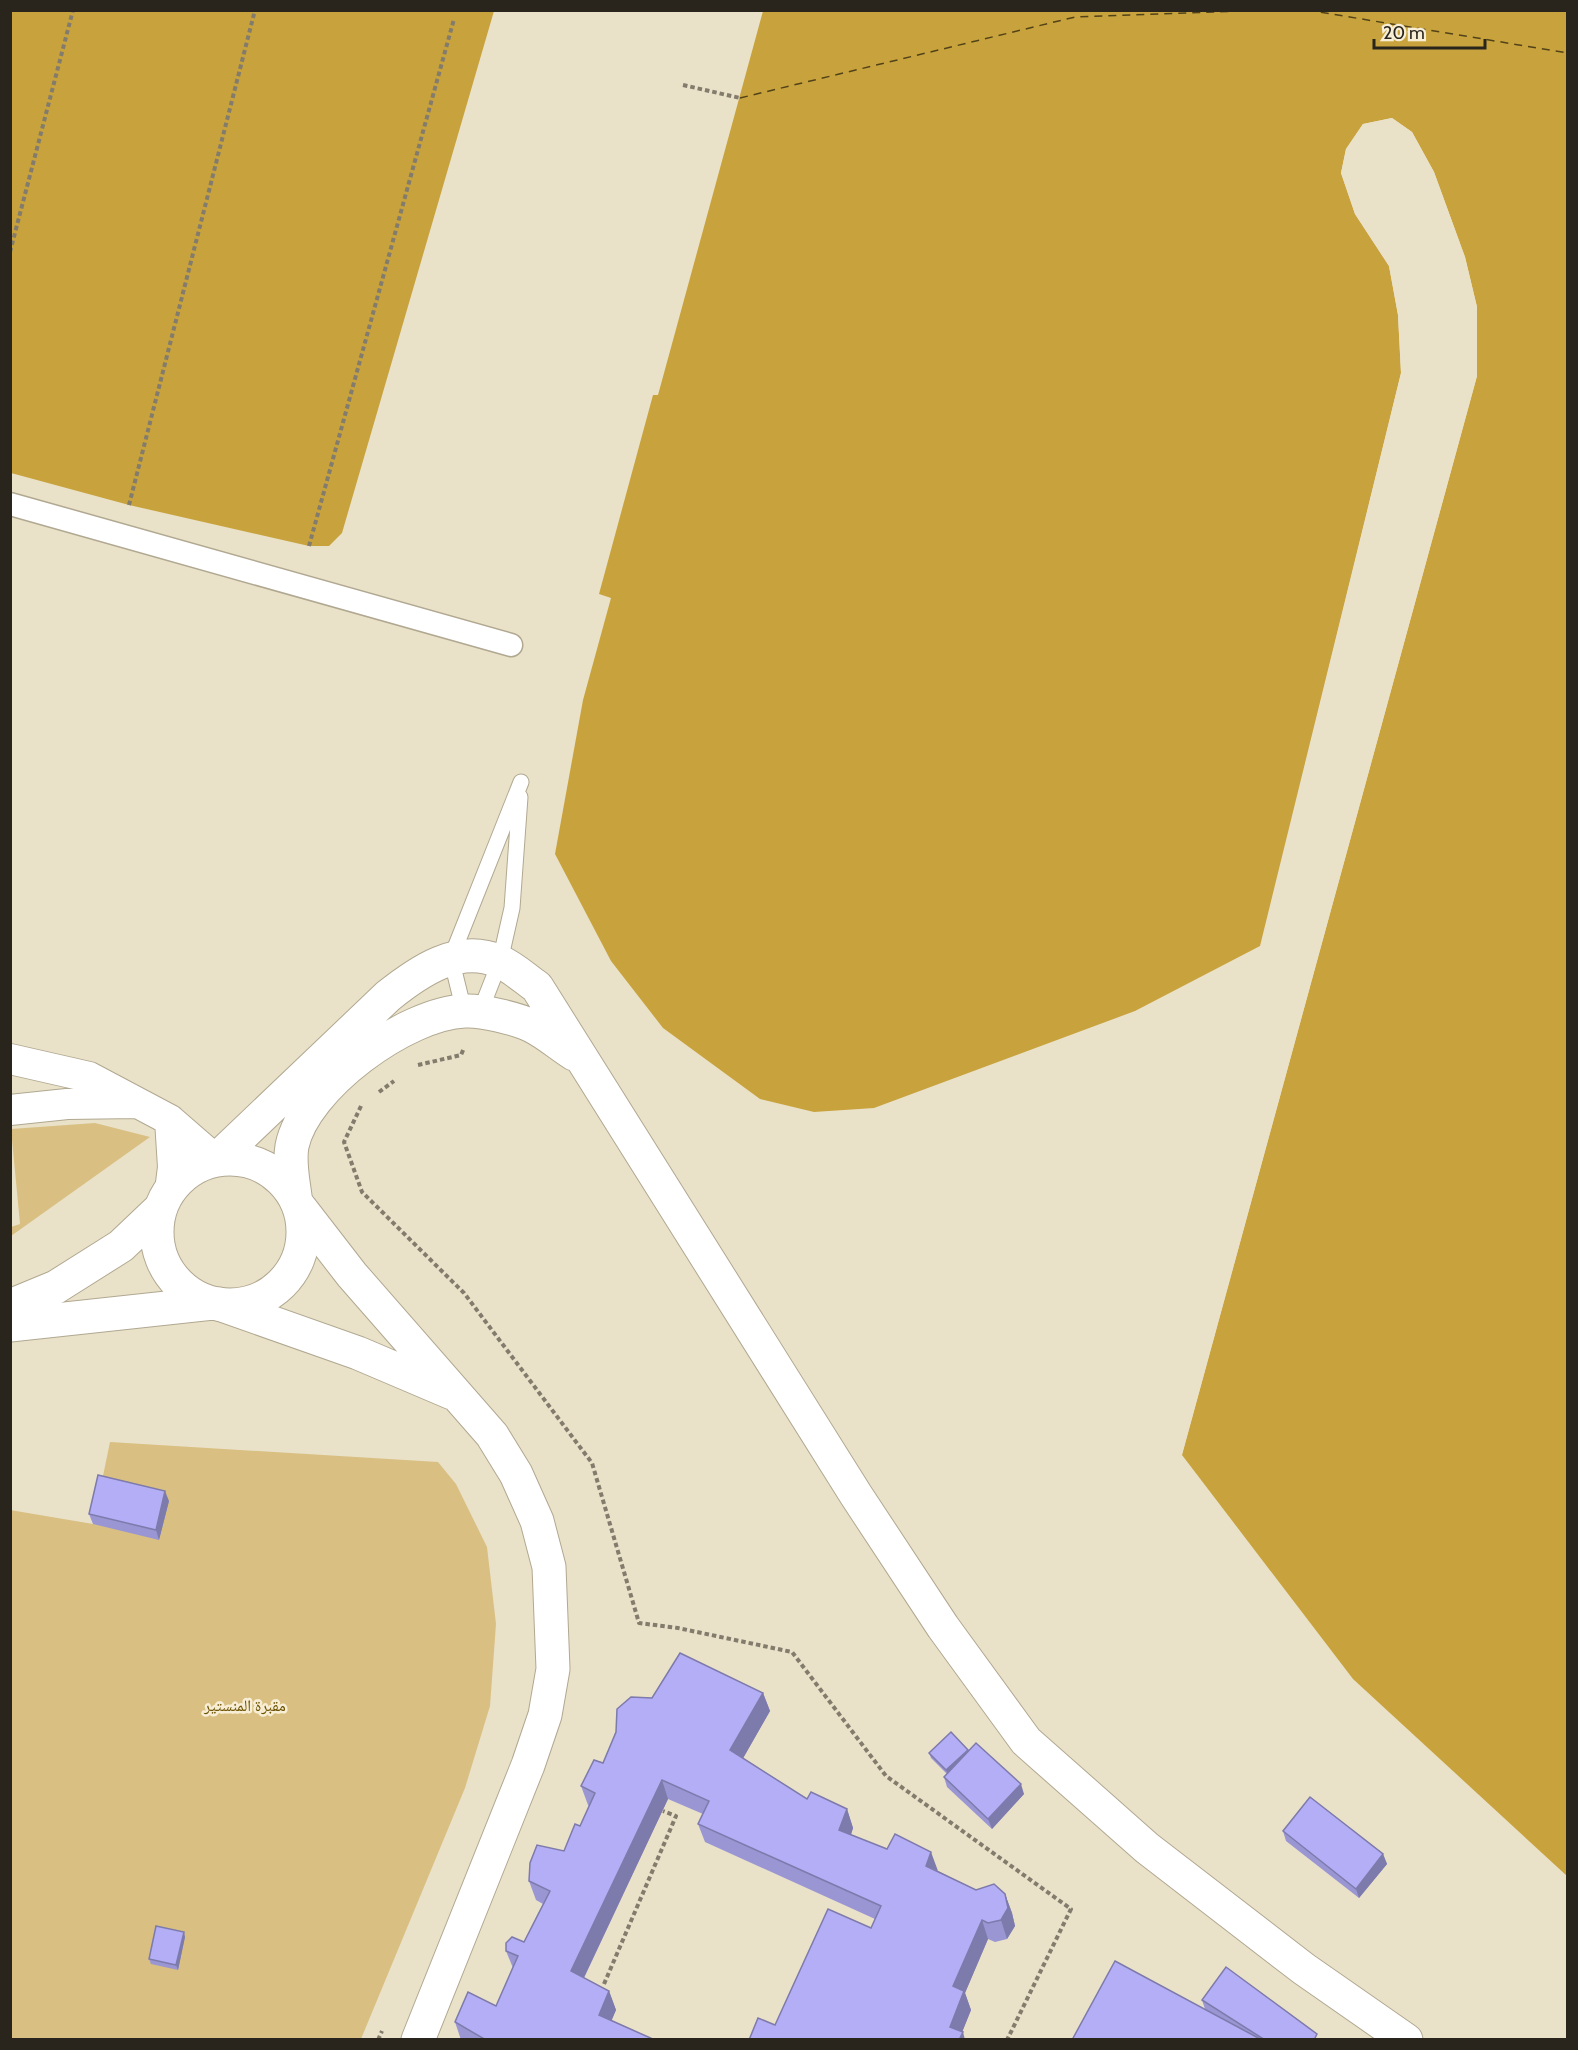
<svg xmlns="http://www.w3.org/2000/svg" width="1578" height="2050" viewBox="0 0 1578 2050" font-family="Cabin,'Noto Naskh Arabic',sans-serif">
<rect width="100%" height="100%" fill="#eae1c9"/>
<path fill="#d9c082" d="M95,1123L150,1137L11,1236V1227L20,1224L11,1129Z
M110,1442L438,1462L456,1484L487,1547L496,1624L490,1706L465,1788L361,2039H11L10,1510L93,1524Z"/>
<path fill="#c8a33d" d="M10,11H494L342,533L329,546H309L129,505L11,473Z
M763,11H1567V1876L1353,1679L1182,1455L1477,376V307L1465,257L1434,172L1412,132L1392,118L1363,124L1346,149L1341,173L1355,214L1389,266L1398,315L1401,373L1260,946L1135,1011L874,1108L814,1112L760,1099L663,1028L611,961L555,854L583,700L611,598L599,594L653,395H658Z"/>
<path fill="#eae1c9" d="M1392,118L1412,132L1434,172L1465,257L1477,307V376L1181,1458L1179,1454L1474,376V307L1462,258L1431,173L1410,134L1392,121L1365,126L1349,151L1344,173L1358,213L1392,265L1401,315L1404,374L1263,947L1260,950L1401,373L1398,315L1389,266L1355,214L1341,173L1346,149L1363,124Z"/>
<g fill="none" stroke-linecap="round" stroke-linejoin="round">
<path stroke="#524218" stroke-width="1.5" stroke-dasharray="8 6" stroke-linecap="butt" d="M1307,10L1568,53
M740,98L1075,17L1266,10"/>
<defs>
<path id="service" d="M464,1011L451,958L521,782
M480,1012L500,961L512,908L520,797"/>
<path id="pedestrian" d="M10,504L511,645"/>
<path id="minor" d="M10,1059L89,1077L170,1120
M10,1110L67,1104L136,1103
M170,1191L173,1167L170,1120L216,1160"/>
<path id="tertiary" d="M301,1209L352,1275L492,1435L516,1474L537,1521L549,1567L553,1669L545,1715L528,1765L418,2040
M219,1304L358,1353L452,1393"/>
<path id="secondary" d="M157 1232a73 73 0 1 1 146 0a73 73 0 1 1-146 0Z
M216,1160L388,996C418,972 458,944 498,961C512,966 525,979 537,987L856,1495L943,1627L1026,1741L1147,1848L1304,1969L1406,2040
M295,1196C293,1180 289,1163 292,1146C304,1087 406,1013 465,1011C481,1010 518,1019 532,1026C546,1033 560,1045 574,1054
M10,1306L56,1287L121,1246L161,1208
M10,1325L213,1303"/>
</defs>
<use href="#service" stroke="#b1a891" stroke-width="17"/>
<use href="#pedestrian" stroke="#b1a891" stroke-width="25"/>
<use href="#minor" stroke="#b1a891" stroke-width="32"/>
<use href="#tertiary" stroke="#b1a891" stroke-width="35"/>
<use href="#secondary" stroke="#b1a891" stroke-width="35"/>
<path stroke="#837c6c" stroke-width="4" stroke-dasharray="4.5 3" stroke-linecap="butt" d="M683,85L740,98
M10,252L73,10
M129,505L255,10
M309,546L454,19
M418,1065L461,1055L464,1048
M379,1092L394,1081
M361,1106L344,1142L362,1192L464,1293L592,1463L639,1623L678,1628L792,1652L886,1776L1071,1909L1007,2040
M604,1984L676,1816L663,1811
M378,2040L382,2031"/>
<use href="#service" stroke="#fff" stroke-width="15"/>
<use href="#pedestrian" stroke="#fff" stroke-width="22"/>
<use href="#minor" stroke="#fff" stroke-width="30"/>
<use href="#tertiary" stroke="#fff" stroke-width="33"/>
<use href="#secondary" stroke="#fff" stroke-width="33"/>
</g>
<path fill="#9a96d3" d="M169,1501L159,1540L93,1524L89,1514Z
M763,1693L770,1711L743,1758L807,1799L847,1809L853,1828L851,1835L938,1871L976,1890L1005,1894L1012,1913L1015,1926L1007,1939L995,1942L988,1939L965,1993L971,2010L962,2032L965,2040H749L775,2025L871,1928L875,1919L705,1842L698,1824L703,1814L668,1799L584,1978L609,1991L616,2010L611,2020L655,2040H461L455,2022L496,2006L513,1968L506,1951L524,1942L543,1904L536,1900L529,1881L564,1851L580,1826L589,1806L588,1805L581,1786L603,1763L652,1698Z
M968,1751L1024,1794L992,1829L947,1787L944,1777L947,1774L931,1758L929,1753Z
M1283,1831L1383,1854L1387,1864L1359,1898L1286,1841Z
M185,1937L178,1970L151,1964L149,1959Z
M1202,2000L1319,2040H1072L1205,2009Z"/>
<path fill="#7d7aac" d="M165,1491L169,1501L159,1540L156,1530Z
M763,1693L770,1711L737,1769L730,1750Z
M968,1750L970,1755L948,1775L946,1770Z
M662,1780L668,1799L578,1990L571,1971Z
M1021,1784L1024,1794L992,1829L988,1819Z
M847,1809L853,1828L846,1849L839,1830Z
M931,1852L938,1871L926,1866Z
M1383,1854L1387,1864L1359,1898L1356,1889Z
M1005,1894L1012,1913L1015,1926L1007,1939L1001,1920Z
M982,1920L988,1939L965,1993L971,2010L959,2040L950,2027L953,1986Z
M184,1932L185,1937L178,1970L176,1965Z
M609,1991L616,2010L606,2034L599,2015Z
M963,2032L965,2040H959Z"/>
<path fill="#b3aef5" stroke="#7d7aac" stroke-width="1.5" d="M98,1475L165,1491L156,1530L89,1514Z
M680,1653L763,1693L730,1750L807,1799L811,1792L847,1809L839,1830L887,1849L895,1834L931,1852L926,1866L976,1890L994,1884L1005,1894L1008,1908L1001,1920L988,1923L982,1920L953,1986L964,1991L950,2027L963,2032L959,2040H749L758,2018L775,2025L828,1909L871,1928L881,1906L698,1824L709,1801L662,1780L571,1971L609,1991L599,2015L655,2040H486L455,2022L468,1992L496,2006L518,1956L506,1951V1943L512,1937L524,1942L550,1891L529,1881L530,1863L537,1845L564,1851L575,1824L580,1826L595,1793L581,1786L594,1760L603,1763L616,1732L617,1709L631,1697L652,1698Z
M951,1732L968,1750L946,1770L929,1753Z
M976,1743L1021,1784L988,1819L944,1777Z
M1310,1797L1383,1854L1356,1889L1283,1831Z
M156,1926L184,1932L176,1965L149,1959Z
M1115,1961L1262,2040H1072Z
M1226,1967L1317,2034L1314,2040H1265L1202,2000Z"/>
<g text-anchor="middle" stroke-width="5" stroke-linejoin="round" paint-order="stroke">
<g font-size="16" fill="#6b5200" stroke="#f8eed6">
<text x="245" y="1711">مقبرة المنستير</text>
</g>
</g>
<rect width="1578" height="2050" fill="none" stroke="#29251c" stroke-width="24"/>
<path d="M1374 39v9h111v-9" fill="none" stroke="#29251c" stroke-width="3"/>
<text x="1383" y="39" font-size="18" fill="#29251c" stroke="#f8eed6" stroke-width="4.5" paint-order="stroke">20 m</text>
</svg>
